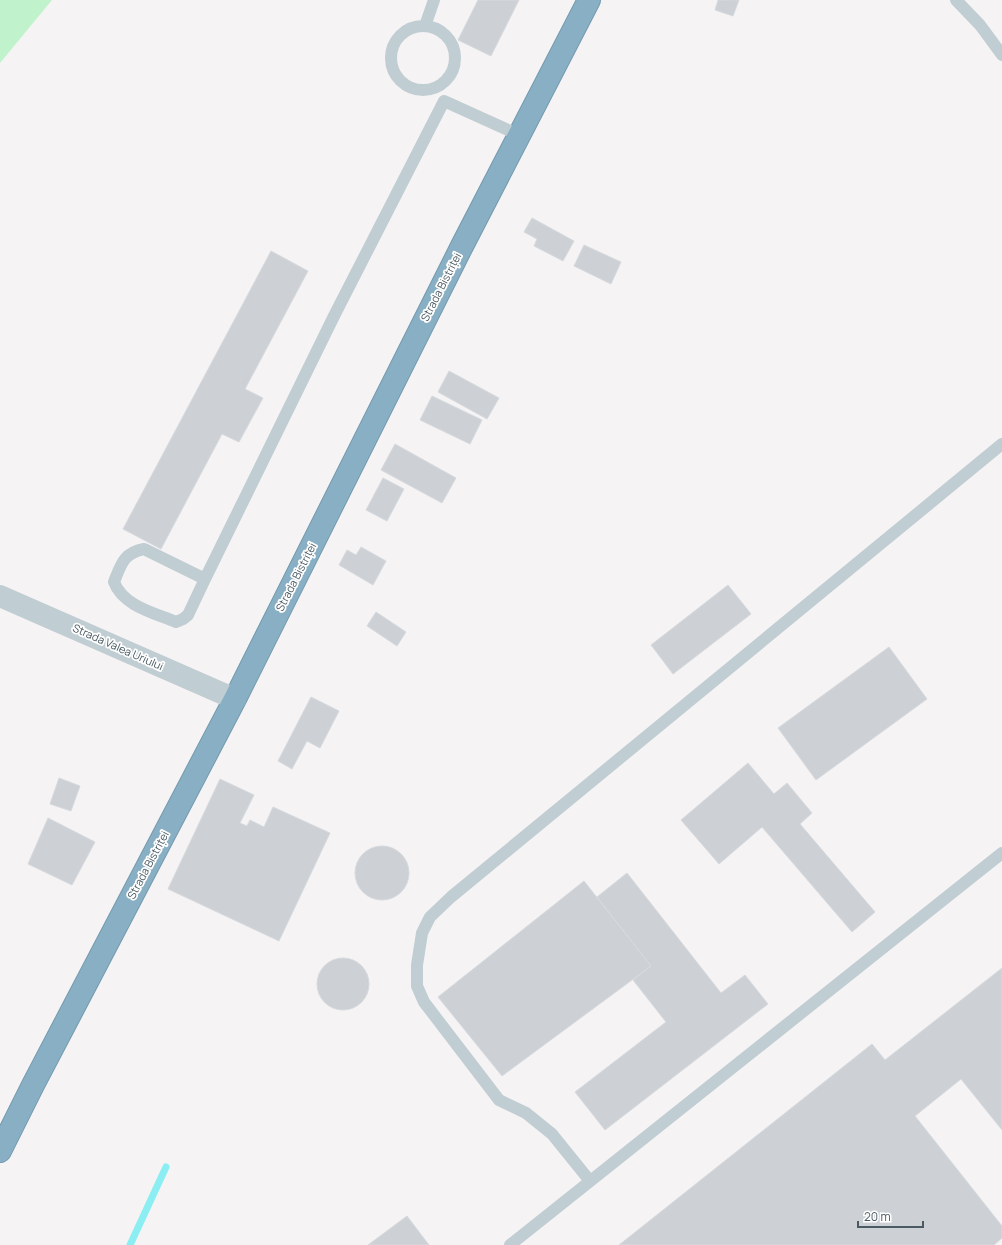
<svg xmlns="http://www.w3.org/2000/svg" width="1002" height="1245" viewBox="0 0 1002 1245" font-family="Manrope,sans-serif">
<rect width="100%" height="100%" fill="#f5f3f3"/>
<path fill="#c0f3cc" d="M0,0H52L0,63Z"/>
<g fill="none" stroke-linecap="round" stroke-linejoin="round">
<path stroke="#8beef2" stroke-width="7" d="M130,1245L166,1167"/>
</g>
<path fill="#cdd1d5" stroke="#d6dade" d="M478,0H519L491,56L458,40Z
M718,0H739L733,16L715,10Z
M532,218L574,241L563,261L534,246L537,239L524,232Z
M584,245L621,262L611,284L574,266Z
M271,251L308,271L245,389L263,398L239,442L222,434L161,549L123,529Z
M449,371L499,398L487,419L438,392Z
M432,396L482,420L470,444L420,420Z
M395,444L456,478L442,503L381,470Z
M383,478L404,489L387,521L366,510Z
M361,547L386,561L373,585L339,565L347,550L356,555Z
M728,585L751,614L673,674L651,645Z
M376,612L406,632L397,646L367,626Z
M889,647L927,699L816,780L778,728Z
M311,697L339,711L320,748L307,741L292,769L278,761Z
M748,763L774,794L787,783L812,813L800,824L875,912L852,932L762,827L719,864L681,820Z
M59,778L80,786L71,811L50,804Z
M220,779L254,795L240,823L247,826L250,820L264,827L273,807L330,833L279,941L168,889Z
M48,818L95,842L72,885L28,864Z
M355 873a27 27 0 1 1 54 0a27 27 0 1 1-54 0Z
M627,873L721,993L745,975L768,1004L605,1130L575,1092L666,1022L633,980L651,966L597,897Z
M584,881L651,966L502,1076L438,997Z
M317 984a26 26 0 1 1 52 0a26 26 0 1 1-52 0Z
M1002,968V1130L961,1079L915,1116L1002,1226V1238L994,1245H619L872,1044L885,1060Z
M407,1216L429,1245H368Z"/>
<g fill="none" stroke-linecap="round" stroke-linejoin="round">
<defs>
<path id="highway" d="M0,1151L33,1085L235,699L462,246L589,0"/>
</defs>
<use href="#highway" stroke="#739aaf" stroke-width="24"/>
<path stroke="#c0cdd3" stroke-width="12" d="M956,0L980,25L1002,55
M425,26L434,0
M391 58a32 32 0 1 1 64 0a32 32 0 1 1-64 0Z
M205,579L188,615L183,619L176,622C155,613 123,606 114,582C121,565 123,553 144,549L205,579L334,316L444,101L519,135
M590,1181L552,1134L526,1113L499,1100L424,1002L417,986V965L422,933L430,917L451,897L1002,444
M510,1245L1002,853"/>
<path stroke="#c0cdd3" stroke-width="22" d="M0,596L235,699"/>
<use href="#highway" stroke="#88afc3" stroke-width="22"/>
</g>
<g text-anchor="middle" stroke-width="3.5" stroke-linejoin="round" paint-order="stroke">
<g font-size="11" fill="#495a62" stroke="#fff">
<text transform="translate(441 287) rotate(-63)" y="4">Strada Bistriței</text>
<text transform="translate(296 577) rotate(-63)" y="4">Strada Bistriței</text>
<text transform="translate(118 647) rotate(24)" y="4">Strada Valea Uriului</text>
<text transform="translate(148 865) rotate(-62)" y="4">Strada Bistriței</text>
</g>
</g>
<path d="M858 1221v6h65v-6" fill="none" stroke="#495a62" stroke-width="2"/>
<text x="864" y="1221" font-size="12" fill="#495a62" stroke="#ffffff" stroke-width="3" paint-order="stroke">20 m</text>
</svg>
